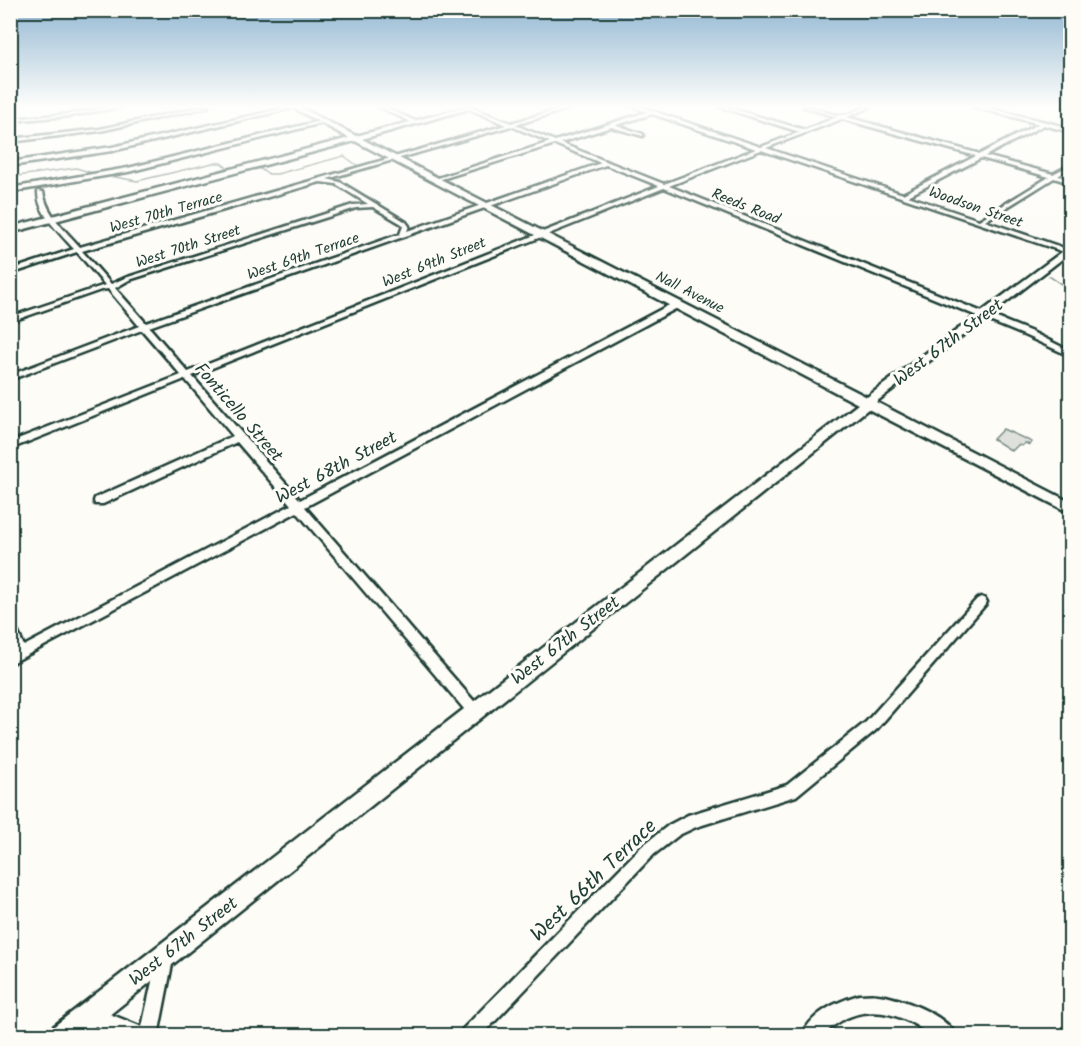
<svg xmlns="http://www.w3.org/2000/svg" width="1081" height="1046" viewBox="0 0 1081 1046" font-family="Kalam,sans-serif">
<rect width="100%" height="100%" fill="#fdfcf7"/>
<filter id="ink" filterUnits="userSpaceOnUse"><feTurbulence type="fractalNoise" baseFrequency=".0167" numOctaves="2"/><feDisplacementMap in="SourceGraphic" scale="12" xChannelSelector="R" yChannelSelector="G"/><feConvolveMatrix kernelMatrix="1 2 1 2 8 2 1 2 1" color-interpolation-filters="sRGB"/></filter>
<g filter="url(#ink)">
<path fill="#dde0db" stroke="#7e8e88" stroke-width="1.5" d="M1003,429L1032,442L1030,445L1025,443L1022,446L1018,445L1012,451L993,439Z"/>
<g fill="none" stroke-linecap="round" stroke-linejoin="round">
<path stroke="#75877f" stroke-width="1.5" d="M257,167L269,174H277L344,156L358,166
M110,176L137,181L213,163H221L229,169
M10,177L76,168L96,174
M1049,276L1070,290"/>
<defs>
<path id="street" d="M112,107H120L70,116L10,121V119L70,114Z
M201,107H208L100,131L10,142V139L100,129Z
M290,107H297L112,151L10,166V162L112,147Z
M380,107H385L417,122L413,123Z
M465,107H470L511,123L568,107H574L515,125L555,141L647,112L635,107H641L761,147L800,132L720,107H726L805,130L837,117L804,107C816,107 831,116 842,115C852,115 860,107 870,107L847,117L980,154L1042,122H1046V124L985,156L1053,174L1070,165V168L1058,176L1070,179V183L1054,178L985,221L1070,250V254L761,150L669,186L1032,332L1070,351V356L1026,336L664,188L192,376L300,500L675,302H681V306L305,507L480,708L482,712L480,716L475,718L470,716L297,512L10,664V653L14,651L10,644V623L14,624L24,646L291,505L237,442L103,504H95L94,501L95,498L233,436L185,379L10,449V442L181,375L142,330L10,380V375L139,326L108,289L101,290L10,322V317L105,285L77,252L10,274V270L74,249C60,233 37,213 38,191L43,192C47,215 65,230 80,247L506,125ZM652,114L756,149L664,184L560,143L611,127L643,136V134L616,125ZM842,119L976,156L903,194L766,148ZM511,126L550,142L435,179V181L555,144L601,163L407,231L409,226L406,222L340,182L327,179ZM981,158L1049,177L979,220L908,196ZM606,165L659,186L188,372L149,327ZM320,182L336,184L368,204L353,205L125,278L111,284L82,251ZM373,207L402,224L403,226L400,234L146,323L115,288L129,280L356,208Z
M1065,108H1070V110H1065Z
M324,120L326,122L128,172L10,192V188L128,168Z
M981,597L985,599L987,602L985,605L876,730L796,796L696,827L679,835L652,856L481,1036H459L462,1030L642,846L669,825L688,815L787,785L866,722L977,599Z
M165,951L171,953L173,959L158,1036H119L84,1021L81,1015L84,1009L90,1006L142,1027L157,959L159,953Z
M859,995C865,995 872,994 878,995C899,997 947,1015 956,1036C949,1036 939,1037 932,1036C926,1033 916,1024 908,1021C877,1006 846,1010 823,1036H802C812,1012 837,1002 859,995Z"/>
<path id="secondary" d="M292,107H299L356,136L467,107H476L362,139L867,397L1070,246V253L876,402L1070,502V513L868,409L83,1036H49L53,1027L858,404L355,141L10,233V227L349,138Z
M974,107H984L1070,128V132Z"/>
</defs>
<use href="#street" stroke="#1f3d34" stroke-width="5"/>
<use href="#secondary" stroke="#1f3d34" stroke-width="5"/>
<use href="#street" fill="#fdfcf7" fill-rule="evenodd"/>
<use href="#secondary" fill="#fdfcf7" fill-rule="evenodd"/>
</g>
</g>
<linearGradient id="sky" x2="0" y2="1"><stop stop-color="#91b6d2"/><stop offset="0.42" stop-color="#fefefb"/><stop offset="1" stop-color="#fefefb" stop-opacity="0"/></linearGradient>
<rect width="1081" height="253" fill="url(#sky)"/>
<g text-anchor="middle" stroke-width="6" stroke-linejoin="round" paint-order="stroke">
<g font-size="15" fill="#1f3d34" stroke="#fdfcf7">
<text transform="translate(746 206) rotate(22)" y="5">Reeds Road</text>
<text transform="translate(976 207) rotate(19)" y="5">Woodson Street</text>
<text transform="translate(166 212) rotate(-16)" y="5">West 70th Terrace</text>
<text transform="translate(188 246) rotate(-18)" y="5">West 70th Street</text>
<text transform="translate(303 256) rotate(-19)" y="5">West 69th Terrace</text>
<text transform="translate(434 262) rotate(-22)" y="5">West 69th Street</text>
<text transform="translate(690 292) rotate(27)" y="5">Nall Avenue</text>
</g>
<g font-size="18" fill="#1f3d34" stroke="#fdfcf7">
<text transform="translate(948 342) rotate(-37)" y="6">West 67th Street</text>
<text transform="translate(239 412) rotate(49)" y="6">Fonticello Street</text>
<text transform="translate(336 467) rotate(-28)" y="6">West 68th Street</text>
<text transform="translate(565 640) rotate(-38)" y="6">West 67th Street</text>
<text transform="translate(183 941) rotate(-38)" y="6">West 67th Street</text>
</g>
<g font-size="21" fill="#1f3d34" stroke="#fdfcf7">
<text transform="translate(593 880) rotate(-44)" y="7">West 66th Terrace</text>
</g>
</g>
<rect width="1081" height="1046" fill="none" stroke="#fdfcf7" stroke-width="36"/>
<rect x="18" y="18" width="1045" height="1010" fill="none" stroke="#1f3d34" stroke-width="2" filter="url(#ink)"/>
</svg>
